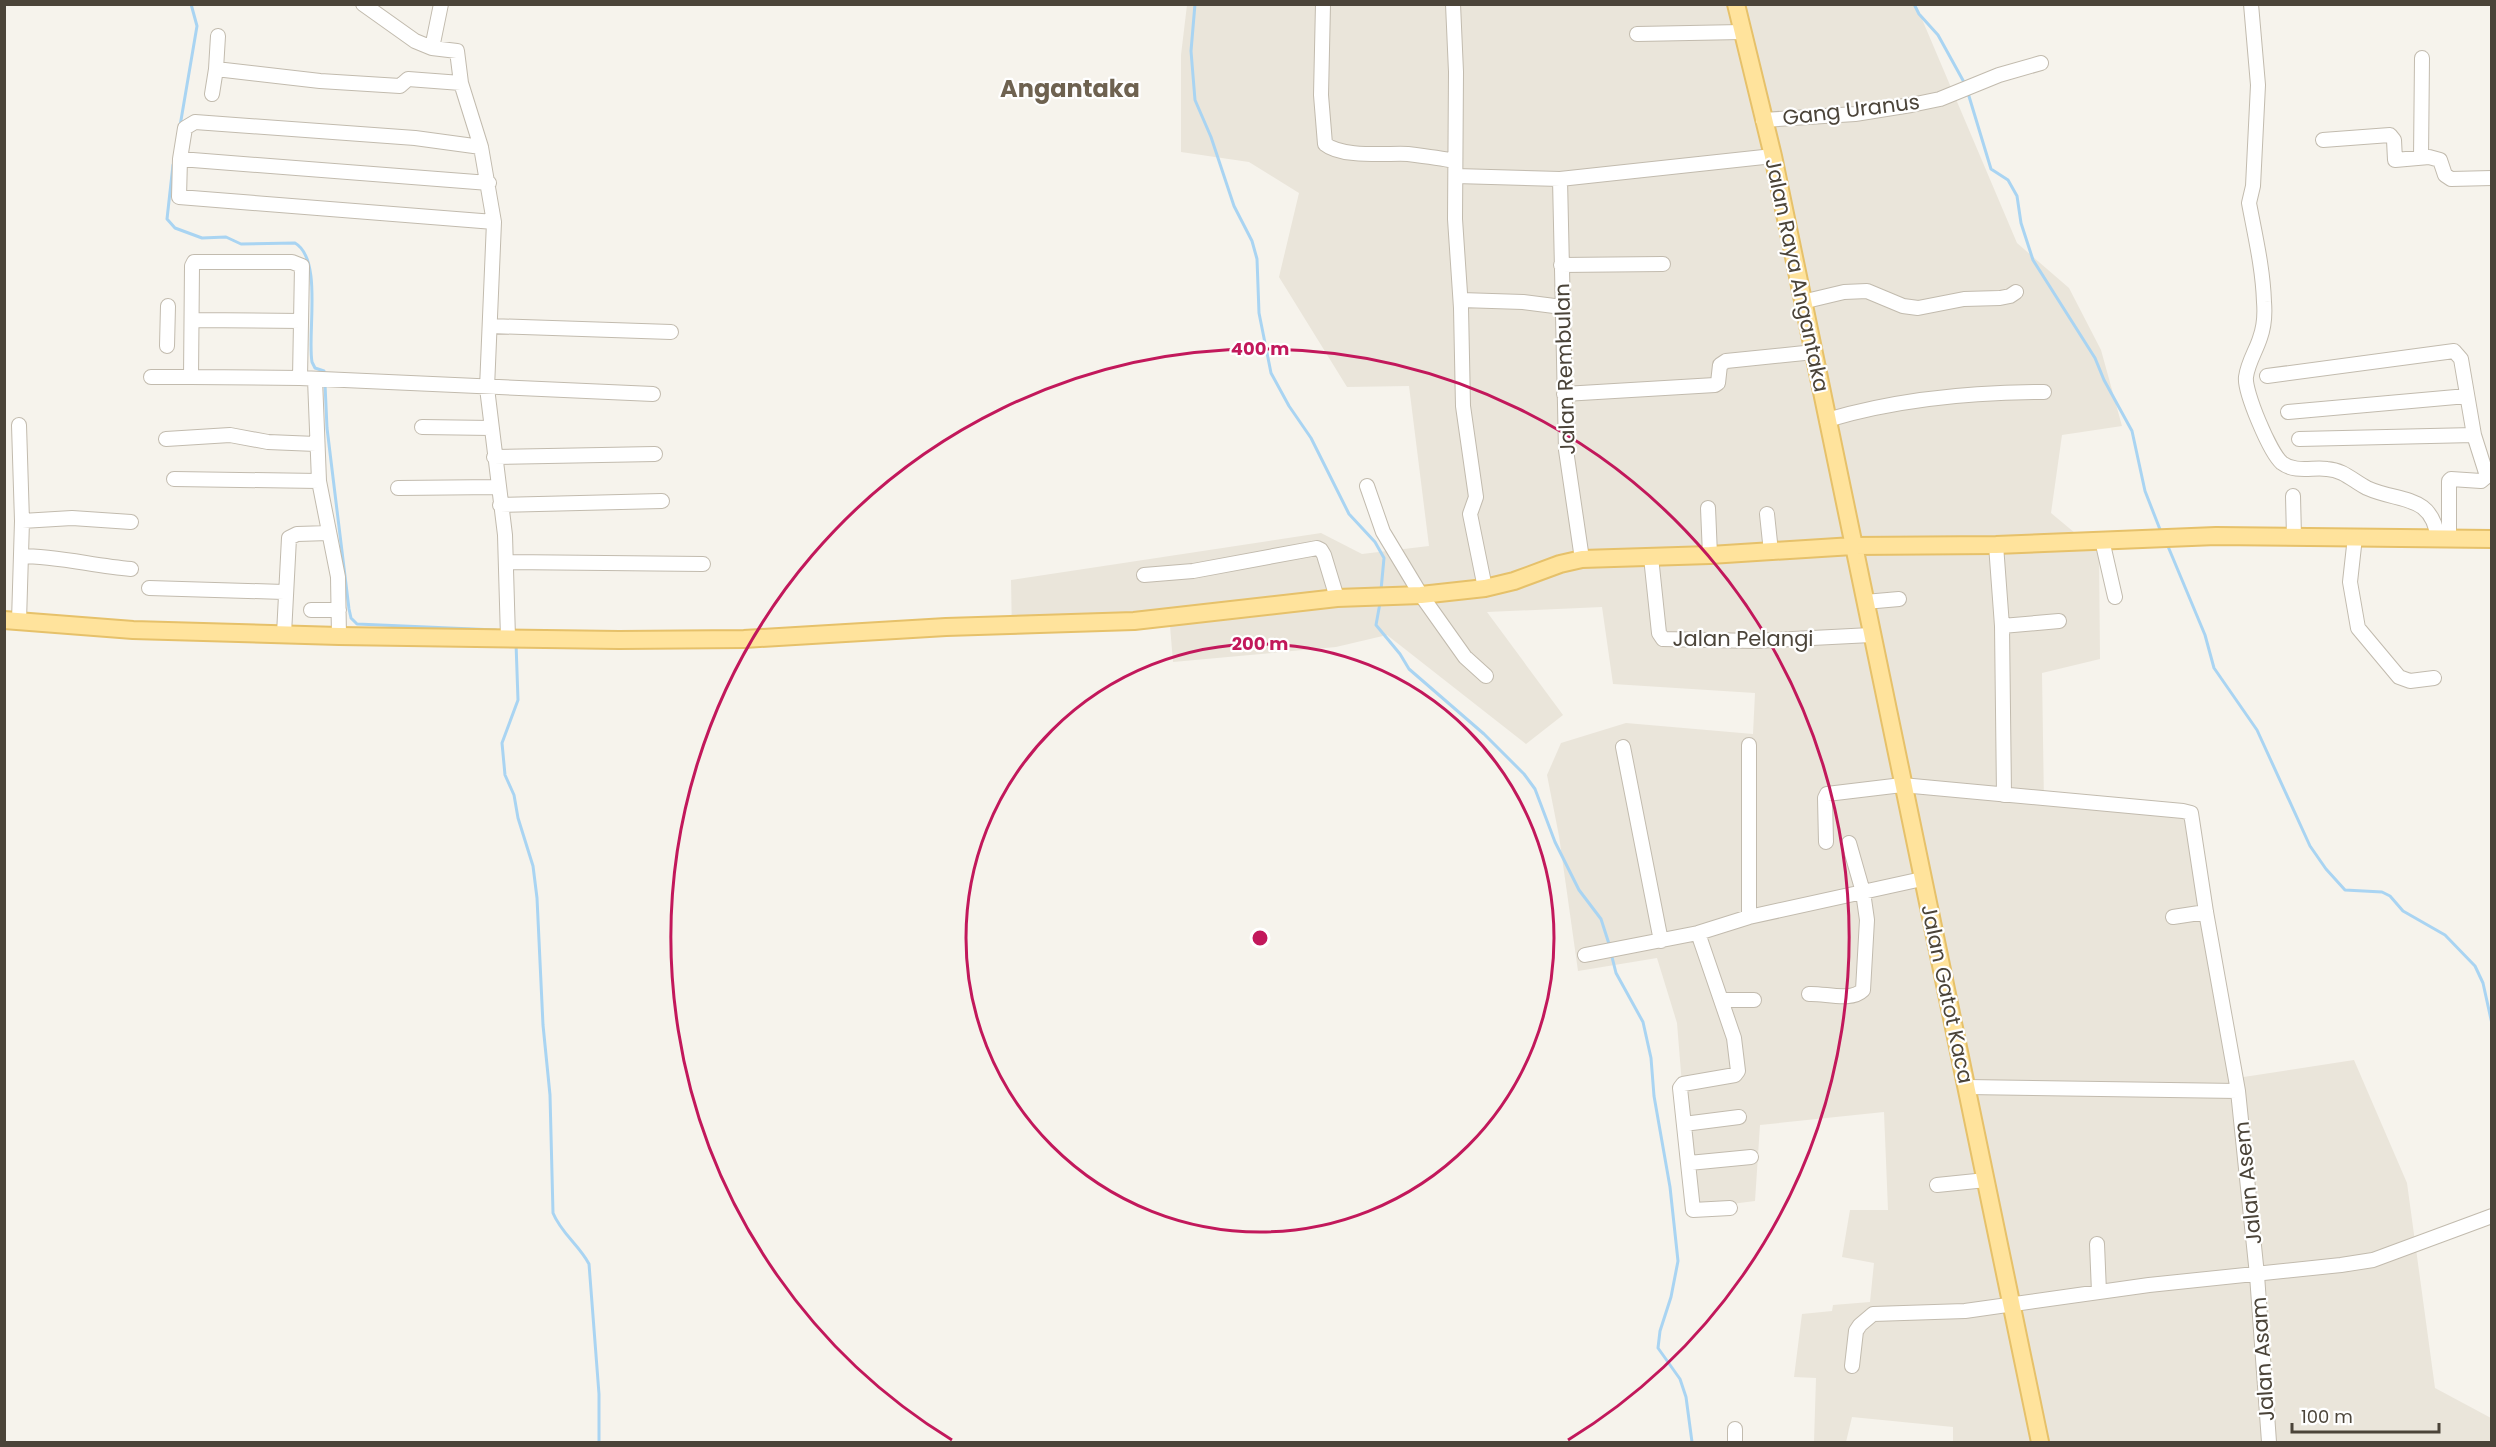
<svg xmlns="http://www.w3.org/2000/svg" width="2496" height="1447" viewBox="0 0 2496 1447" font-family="Poppins,sans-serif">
<rect width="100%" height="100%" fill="#f6f3ec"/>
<path fill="#eae5da" d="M1187,5H1916L2017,243L2069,288L2101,350L2122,426L2062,435L2051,513L2099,553L2100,659L2042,673L2044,804L2184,814L2237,1078L2354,1060L2407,1183L2435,1388L2491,1418V1442H1953V1427L1852,1417L1846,1442H1814L1816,1378L1794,1377L1802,1314L1832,1311L1833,1305L1870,1302L1874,1263L1842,1257L1850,1210H1888L1884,1112L1760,1125L1755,1201L1692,1209L1677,1023L1657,958L1578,971L1559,836L1547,775L1561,743L1626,723L1753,734L1755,693L1613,684L1602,607L1487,612L1563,715L1526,744L1387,635L1336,647L1173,662L1170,626L1012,635L1011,580L1321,533L1362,554L1429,546L1409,386L1347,387L1279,277L1299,193L1249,162L1181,152V55Z"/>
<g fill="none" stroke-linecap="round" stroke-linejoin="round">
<path stroke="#a9d4f2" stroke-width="3" d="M1195,4L1191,51L1195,100L1211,137L1234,206L1252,241L1257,259L1259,313L1271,373L1289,406L1311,438L1349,514L1375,542L1384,558L1381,590
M1914,4L1919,14L1938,35L1965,84
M1968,93L1991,169L2008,180L2017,196L2021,223L2033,260L2095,358L2104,380L2132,431L2145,491L2161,532
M180,126L197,26L191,4
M173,165L167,219L175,228L202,238L226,237L241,244L295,243C323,259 307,334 312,362L315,368L324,371V375
M325,384L327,428L349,609L351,618L357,624L496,630
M2167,544L2205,635L2214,668L2257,730L2310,846L2326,869L2345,890L2382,892L2390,896L2403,911L2445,935L2475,966L2483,983L2492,1024
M1380,603L1376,625L1400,654L1409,669L1484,734L1524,774L1535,789L1555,842L1579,890L1601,919L1610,947
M516,643L518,700L502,743L505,775L514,795L518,818L533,866L537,898L543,1025L550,1095L553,1213C561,1233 579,1245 589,1264L599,1394V1442
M1611,953L1616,973L1643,1022L1651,1058L1654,1096L1670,1187L1678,1261L1671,1297L1660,1331L1658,1348L1680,1379L1686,1397L1692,1442"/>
<defs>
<path id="minor" d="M363,4L415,41L432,48L457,51L461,83L481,147L494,222L487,388L505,535L508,638
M1323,4L1321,95L1325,144C1342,158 1387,153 1408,154C1424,156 1440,158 1455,161
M1453,4L1456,72L1455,219L1461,308L1463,406L1476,497L1470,514L1485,588
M2251,4L2258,85L2253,186L2249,203C2255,235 2263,269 2264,302C2265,314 2264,327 2260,338C2256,351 2248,362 2246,377C2244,391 2270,453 2282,463C2295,473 2313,467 2327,469C2344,470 2353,481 2367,488C2400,503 2432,493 2438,539
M1637,34L1742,32
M432,48L441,4
M216,69L218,36
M212,94L216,69L320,81L400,86L408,79L461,83
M1763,120L1855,114L1911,105L1940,99L1999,75L2041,63
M2323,140L2390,135L2394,140L2395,160L2429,157L2440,160L2445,175L2451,179L2492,178
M481,147L415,138L195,122L185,128L180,159L179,197L494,222
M2421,158L2422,58
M180,159L489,183
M1456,176L1560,179L1773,156
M1560,179L1566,450L1582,559
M1561,265L1663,264
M1461,300L1523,302L1562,307
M1802,302L1844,292L1867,291L1903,306L1918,308L1964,299L2000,298L2010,296L2016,292
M192,320L301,321
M490,326L671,332
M167,346L168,306
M2267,376L2454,351L2461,359L2474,435
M151,377H191
M300,378L302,266L292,262H194L192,266L191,377L300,378L653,394
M315,379L319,481L338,577L339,636
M1564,394L1715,385L1718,383L1720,365L1726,361L1814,352
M2288,412L2467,396
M1827,420C1898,399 1970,392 2044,392
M19,425L22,521L19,621
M422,427L491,428
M166,439L230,435L268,442L316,444
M2299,439L2474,435L2487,476L2481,481L2451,479L2449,481V539
M494,457L655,454
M174,479L319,481
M1367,486L1383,532L1421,595L1465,657L1486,676
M398,488L498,487
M2293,496L2294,537
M500,505L662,501
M1708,508L1710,555
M1767,514L1771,552
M22,521L72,518L131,522
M2355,537L2350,582L2358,628L2399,677L2410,681L2434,678
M2102,540L2115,597
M1996,545L2002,626L2004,795
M21,556C58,556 94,566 131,569
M1651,557L1659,633L1663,639L1754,641L1871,635
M506,562L703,564
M1144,575L1193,571L1317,548L1321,550L1324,555L1337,598
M149,588L284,592
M1865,602L1899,599
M311,610H339
M2002,626L2059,621
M284,634L289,538L297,534L329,533
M1749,745V917
M1623,747L1661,941
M1826,842L1825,798L1827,794L1902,785L2183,811L2191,813L2206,912L2238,1091L2257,1275L2269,1442
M2173,917L2206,912
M1698,933L1734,1038L1738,1071L1735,1075L1683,1084L1680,1088L1693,1210L1730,1208
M1585,955L1698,933L1749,917L1922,879
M1809,994C1825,993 1851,1002 1863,990L1867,920L1863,892L1849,843
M1722,1000H1754
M1967,1087L2238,1091
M1684,1124L1739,1117
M1689,1163L1751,1157
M1937,1185L1986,1180
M2097,1244L2099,1292
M1852,1366L1856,1331L1860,1325L1873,1314L1965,1311L2149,1285L2341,1265L2373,1260L2492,1216
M1735,1429V1442"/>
<path id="major" d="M1736,4L1773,156L2040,1442
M4,620L133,630L339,636L619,640L744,639L946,627L1134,621L1337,598L1421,595L1485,588L1514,581L1560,564L1582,559L1710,555L1853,546L1996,545L2216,536L2492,539"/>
</defs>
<use href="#minor" stroke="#c2bbae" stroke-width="16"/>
<use href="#major" stroke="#e6c16a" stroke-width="20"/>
<use href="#minor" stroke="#fff" stroke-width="14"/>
<use href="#major" stroke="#ffe39c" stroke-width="16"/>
</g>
<g fill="none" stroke="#c2185b" stroke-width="3">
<circle cx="1260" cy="938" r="294"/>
<path d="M952 1440A589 589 0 1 1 1568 1440"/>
</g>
<g text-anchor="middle" stroke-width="4.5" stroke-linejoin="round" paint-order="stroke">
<g font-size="21" fill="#4b4439" stroke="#fff">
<text transform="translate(1851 110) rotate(-7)" y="7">Gang Uranus</text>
<text transform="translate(1797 275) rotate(78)" y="7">Jalan Raya Angantaka</text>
<text transform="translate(1565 369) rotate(-92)" y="7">Jalan Rembulan</text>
<text x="1743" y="646">Jalan Pelangi</text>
<text transform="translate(1947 994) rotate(78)" y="7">Jalan Gatot Kaca</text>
<text transform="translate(2248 1183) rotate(-96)" y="7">Jalan Asem</text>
<text transform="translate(2263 1359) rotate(-94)" y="7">Jalan Asam</text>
</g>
<g font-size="24" font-weight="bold" fill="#6e6250" stroke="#fff">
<text x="1070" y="97">Angantaka</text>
</g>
</g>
<circle cx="1260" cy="938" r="9" fill="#c2185b" stroke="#fff" stroke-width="3"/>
<g font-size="18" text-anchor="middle" font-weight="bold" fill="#c2185b" stroke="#fff" stroke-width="4.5" stroke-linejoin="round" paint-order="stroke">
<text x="1260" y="355">400 m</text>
<text x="1260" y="650">200 m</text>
</g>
<rect width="2496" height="1447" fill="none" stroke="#4b4439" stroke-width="12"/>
<path d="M2292 1423v9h147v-9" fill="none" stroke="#4b4439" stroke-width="3"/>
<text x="2301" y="1423" font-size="18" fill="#4b4439" stroke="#ffffff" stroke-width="4.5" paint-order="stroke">100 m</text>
</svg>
